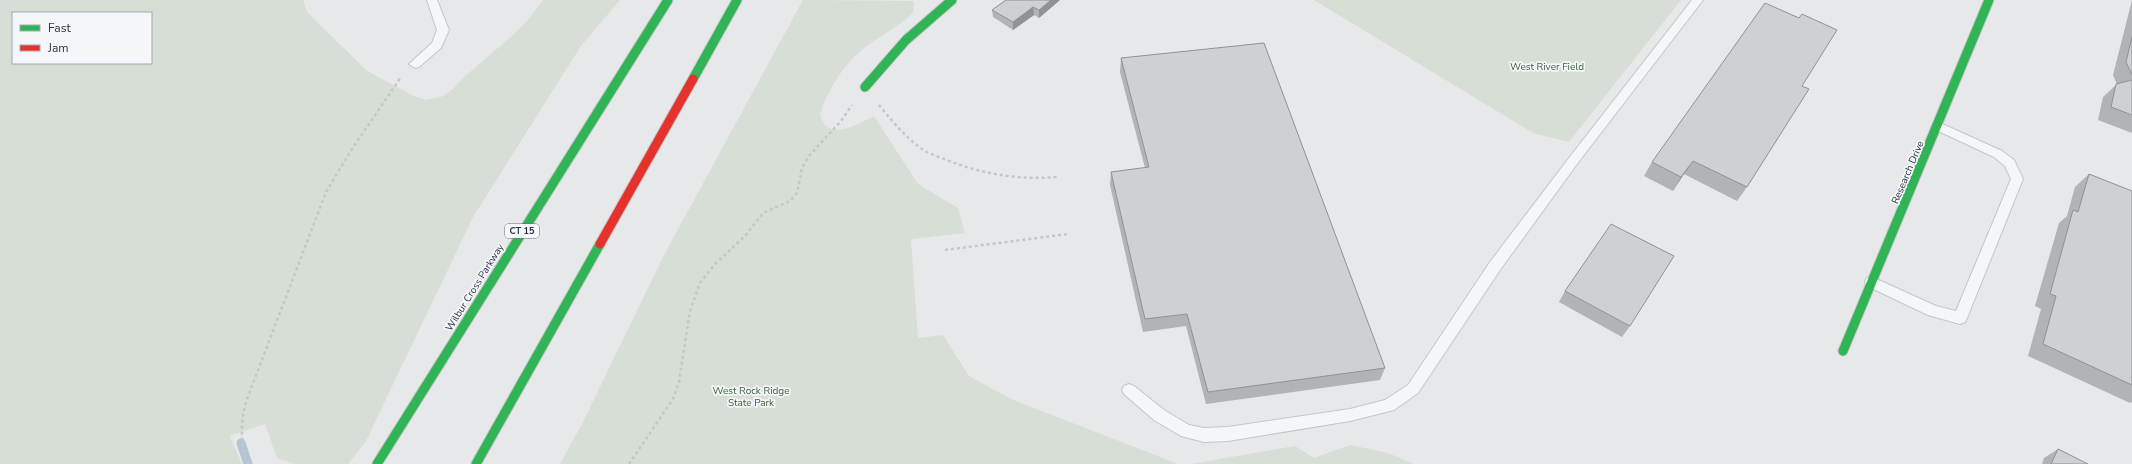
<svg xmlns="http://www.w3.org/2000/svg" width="2132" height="464" viewBox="0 0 2132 464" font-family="'Nunito Sans',sans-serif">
<rect width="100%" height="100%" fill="#e6e8ea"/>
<path fill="#d6ded6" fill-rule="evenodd" d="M0,0H303L307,12L367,71L414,96L426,100L441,97L453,89L462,79L514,34L527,21L543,0H620L581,46L473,217L366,441L348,464H295L277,458L265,424L230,436L242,464H0ZM13,13H151V63H13Z
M803,0L914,1C914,5 914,10 912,13C909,20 872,41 863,49C844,64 827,91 820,115C828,143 857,124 874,116L918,184L958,208L965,233L911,239L918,338L943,335L969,376L1011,399L1178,464H560L583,422L664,255Z
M1314,0H1681L1569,142L1533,133Z
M1350,445L1388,453L1414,464H1191L1295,446L1314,458Z"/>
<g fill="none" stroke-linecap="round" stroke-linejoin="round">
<path stroke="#b4c4d5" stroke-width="9" d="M241,443L248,464"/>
<defs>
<path id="lane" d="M427,0H437L449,30L441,48L419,67L415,68L409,64L432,43L437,30Z
M1692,0H1703L1577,164L1500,270L1418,393L1394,410L1350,421L1228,441L1204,442L1181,436L1154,420L1124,394L1122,390L1124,386L1129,384L1134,386L1164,410L1189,425L1204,428L1228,427L1350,409L1385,400L1408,385L1490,262L1569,158Z
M1938,122L2002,151L2014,160L2023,179L1967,318L1965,322L1960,324L1928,315L1867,286L1865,282L1867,278L1872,277L1936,306L1956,311L2011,179L2005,166L1994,157L1934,129L1932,126L1934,123Z"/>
<path id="fast" d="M693,79L737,0
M865,87L906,40L952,0
M1843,351L1989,0
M377,464L668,0
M476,464L600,244"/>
<path id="jam" d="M600,244L693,79"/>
</defs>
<use href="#lane" stroke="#c4c6c8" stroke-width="2"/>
<use href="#fast" stroke="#c4c6c8" stroke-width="11"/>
<use href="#jam" stroke="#c4c6c8" stroke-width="11"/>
<path stroke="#c5c6ca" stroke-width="2.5" stroke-dasharray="3 3" stroke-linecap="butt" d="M879,105C892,121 905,137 922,149C928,153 936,156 944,159C982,174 1016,180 1057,177
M945,250L1068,234
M248,464C240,441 240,422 247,399L326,192L350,152L401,77
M629,464L673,399L679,382L690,311L700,283L715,264L745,236L763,213L790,201L797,193L802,168L809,156L841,121L852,105"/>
<use href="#lane" fill="#f5f6f7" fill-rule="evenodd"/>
<use href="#fast" stroke="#30b455" stroke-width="9"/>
<use href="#jam" stroke="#e5322d" stroke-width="9"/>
</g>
<path fill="#b1b3b5" d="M1006,0H1060L1039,18L1034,15L1013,30L993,17L992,10Z
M2132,0V133L2098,120L2103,97L2117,84L2113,75Z
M1121,58L1385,368L1380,380L1206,404L1186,326L1143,332L1110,185L1111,172L1145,168L1120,72Z
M1802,86L1747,187L1737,201L1684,174L1673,191L1644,176L1652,162Z
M2089,174L2132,191V402L2130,403L2028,356L2041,309L2035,306L2059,223L2067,216L2075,187Z
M1565,291L1630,326L1622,337L1559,302Z
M2058,449L2088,464H2042L2044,458Z"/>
<path fill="#909294" d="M1051,0H1060L1039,18V10Z
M1033,7L1034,15L1013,30V22Z
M1693,161L1684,174L1673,191L1681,177Z"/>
<path fill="#ced0d3" stroke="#909294" d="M1006,0H1051L1039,10L1033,7L1013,22L992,10Z
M1765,3L1799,18L1802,14L1837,30L1802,86L1809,89L1747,187L1693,161L1681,177L1652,162Z
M2132,37V75L2126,62Z
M1264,43L1385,368L1208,392L1187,314L1145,319L1111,172L1149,167L1121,58Z
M2132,80V115L2111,107L2116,84Z
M2089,174L2132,191V385L2043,344L2056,296L2050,294L2073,210L2078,212Z
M1611,224L1674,256L1630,326L1565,291Z
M2058,449L2088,464H2051Z"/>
<g text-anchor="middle" stroke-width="3.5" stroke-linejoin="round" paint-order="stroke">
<rect fill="#f4f6f9" stroke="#676e7b" stroke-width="1" x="505" y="224" width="34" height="14" rx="3"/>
<g font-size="9" font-weight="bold" fill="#2b3445">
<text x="522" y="234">CT 15</text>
</g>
<g font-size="10" fill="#3f6138" stroke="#f4f6f9">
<text x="1547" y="70">West River Field</text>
<text x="751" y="394">West Rock Ridge<tspan x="751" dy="12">State Park</tspan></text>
</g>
<g font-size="10" fill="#2b3445" stroke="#f4f6f9">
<text transform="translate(1907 172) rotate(-67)" y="4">Research Drive</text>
<text transform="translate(474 287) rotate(-58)" y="4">Wilbur Cross Parkway</text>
</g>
</g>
<rect x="12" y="12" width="140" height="52" fill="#f4f6f9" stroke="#a4a8b1"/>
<rect x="20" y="25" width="20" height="6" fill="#30b455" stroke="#a4a8b1"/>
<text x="48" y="32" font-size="12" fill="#2b3445">Fast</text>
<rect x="20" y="45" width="20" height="6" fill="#e5322d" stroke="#a4a8b1"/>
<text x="48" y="52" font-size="12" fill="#2b3445">Jam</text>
</svg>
